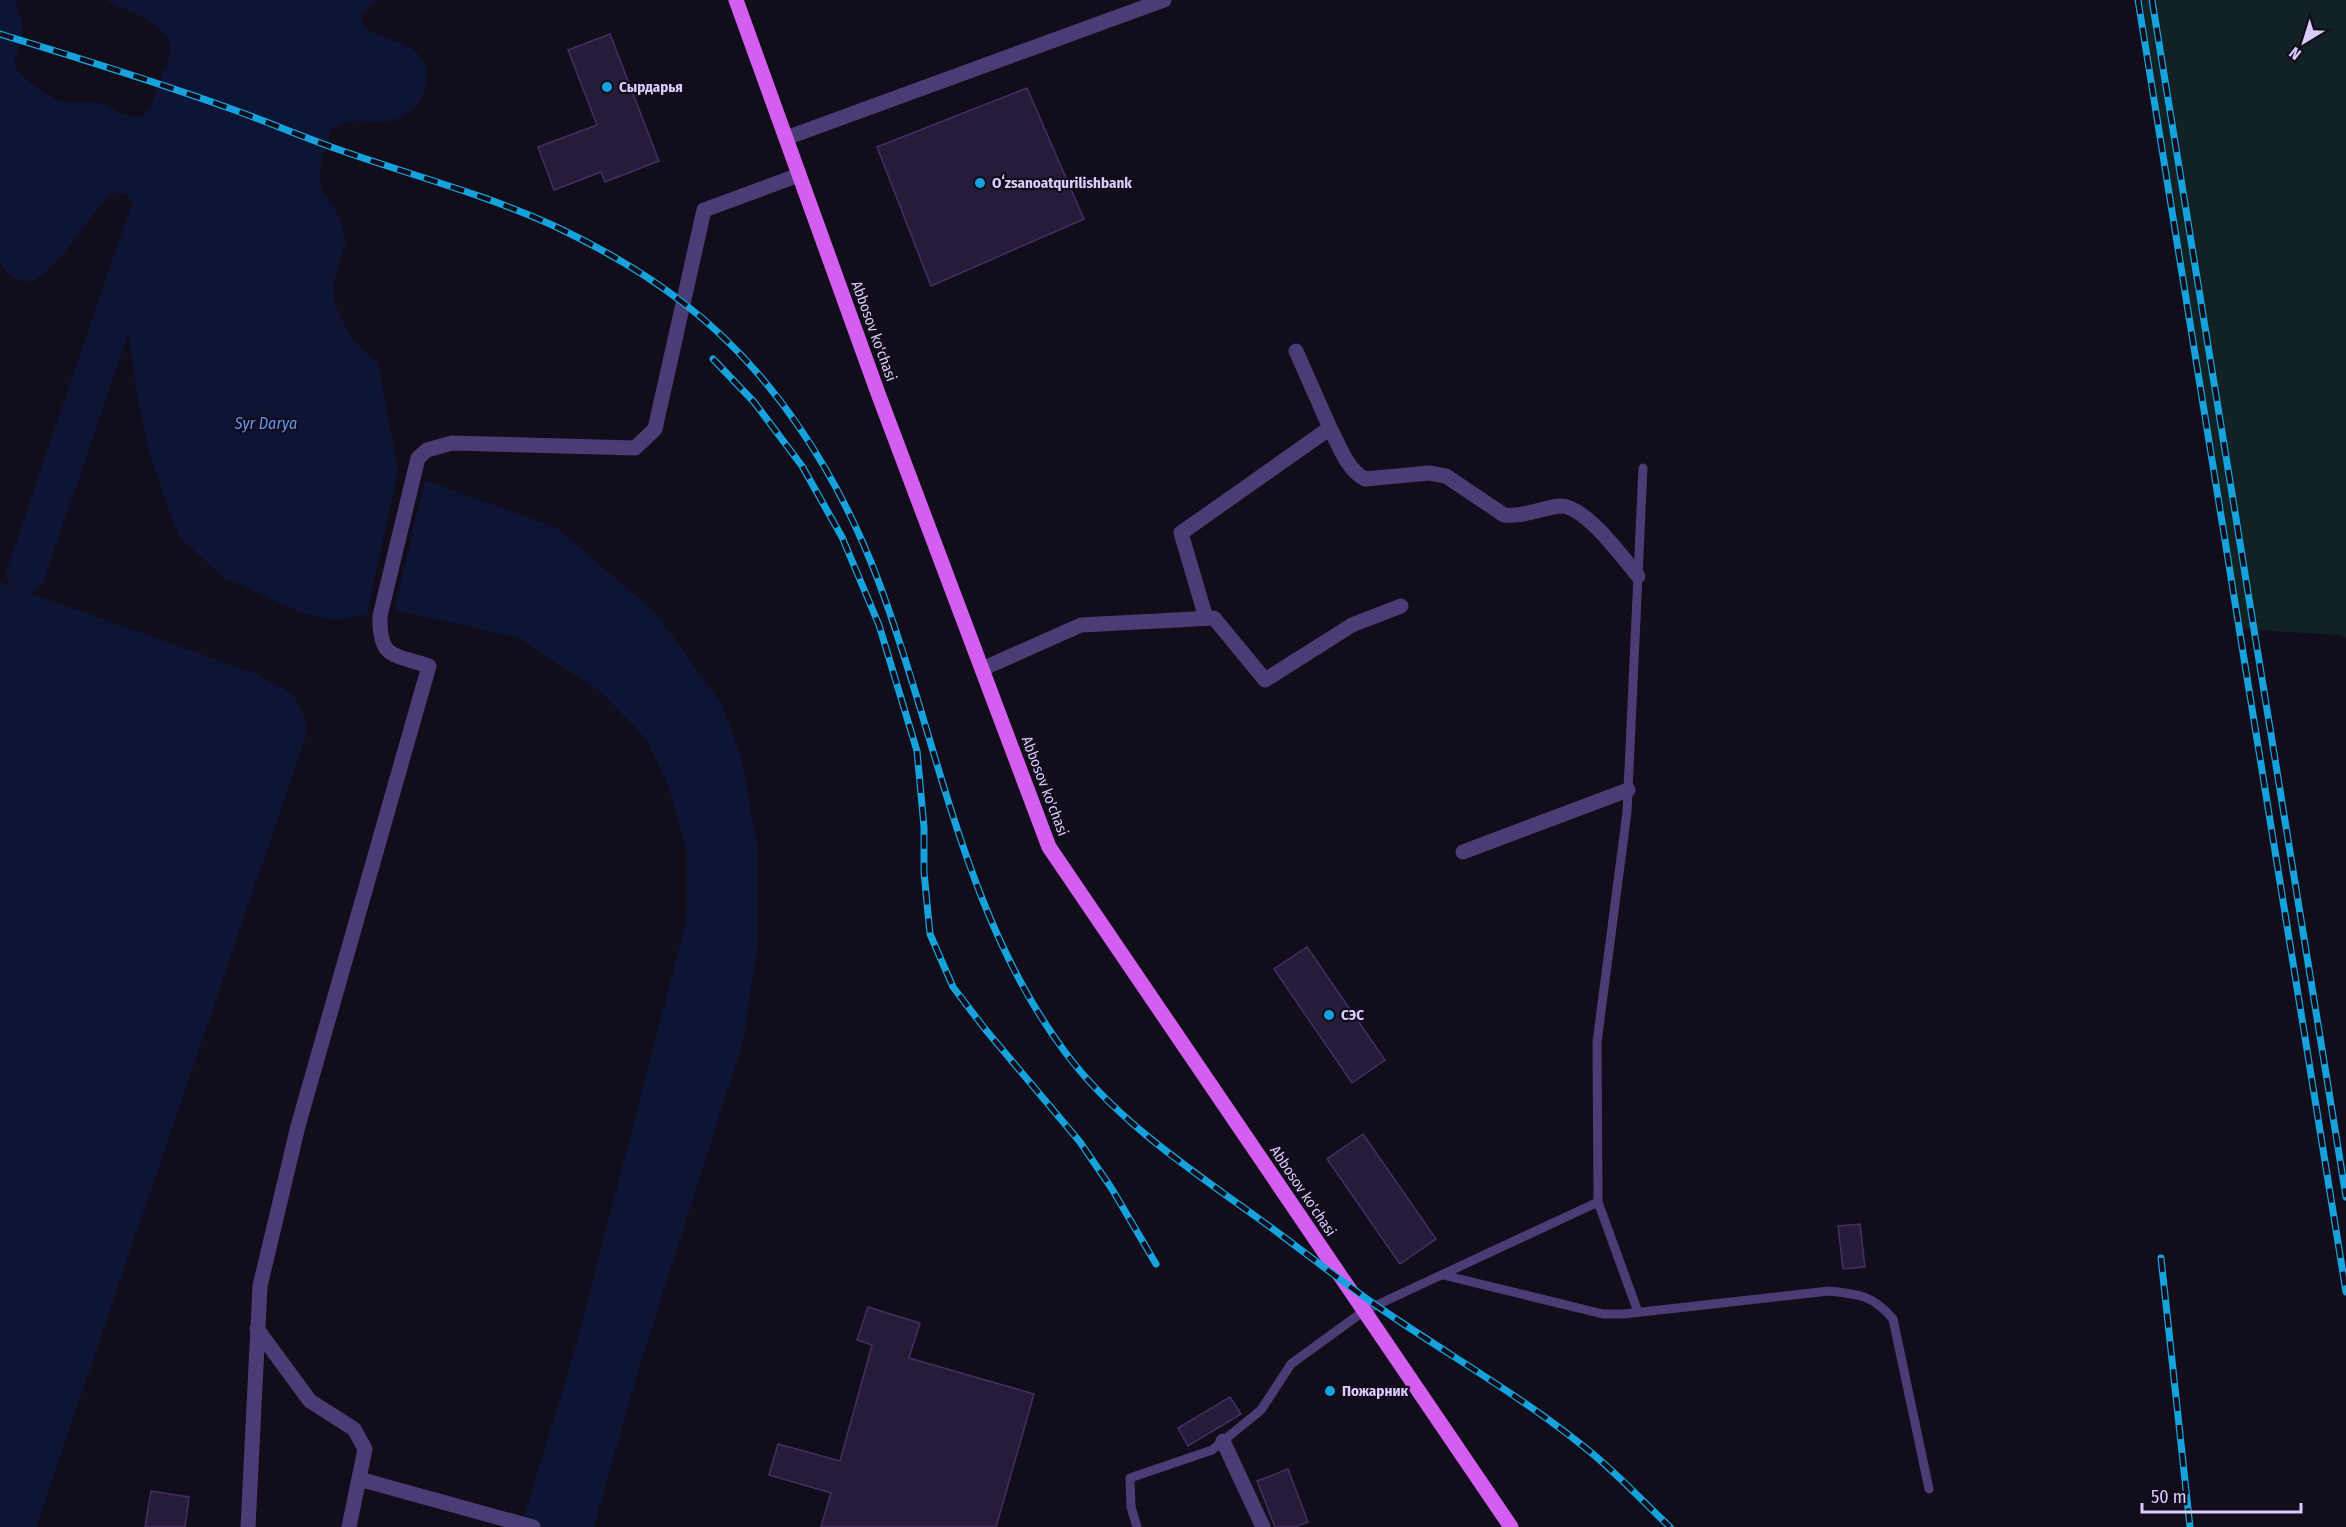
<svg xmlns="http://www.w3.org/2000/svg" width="2346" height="1527" viewBox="0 0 2346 1527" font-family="'Fira Sans Condensed',sans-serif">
<rect width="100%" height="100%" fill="#120d1b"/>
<path fill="#112124" d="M2142,0H2346V638L2341,635L2239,629Z"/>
<path fill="#0d1434" d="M0,0H15C16,10 22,18 23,28C24,39 17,54 14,65C21,78 51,100 66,102C77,104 88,100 99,103C117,108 121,118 142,117C153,107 155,93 160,80C162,72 167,65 169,58C178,25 129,12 106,0H379C369,7 361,11 362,24C375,39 402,38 418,54C426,63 428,73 426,84C422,108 404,121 380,122C370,122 359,119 348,122C342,123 336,127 331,129L324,146L319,178L322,190L340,218L346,242L333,285L335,304L345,327L354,341L378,363L398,470L367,615L335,620L302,613L224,578L178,536L149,452L138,400L128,330L136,284L146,264L149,246L147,219L126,195L112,192C94,212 55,271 35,280C21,285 6,274 0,263Z
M425,480L557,528L656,613L722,705L742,759L758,850V943L743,1042L639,1368L594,1527H521L574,1352L687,918V852L668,785L646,739L600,691L516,637L394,610Z
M0,582L254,673L293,694L306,720V736L36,1527H0Z"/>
<path fill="#120d1b" d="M423,477L393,613L391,609Z"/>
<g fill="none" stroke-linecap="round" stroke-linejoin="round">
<path stroke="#0d1434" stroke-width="39" d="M26,573L147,219L169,170"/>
</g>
<path fill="#271b3a" stroke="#442f64" stroke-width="1.5" d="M610,34L659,161L605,182L601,172L554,190L538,147L597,125L568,50Z
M1027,88L1084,219L931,286L877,147Z
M1307,947L1385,1060L1352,1083L1274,969Z
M1363,1134L1436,1239L1400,1264L1327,1159Z
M1860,1224L1865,1267L1843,1269L1838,1226Z
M868,1307L920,1323L909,1358L1034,1394L996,1527H821L831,1493L769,1475L778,1444L840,1461L872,1345L857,1340Z
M1230,1397L1241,1414L1188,1446L1178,1428Z
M1288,1469L1308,1522L1295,1527H1275L1257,1481Z
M151,1491L189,1497L185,1527H145Z"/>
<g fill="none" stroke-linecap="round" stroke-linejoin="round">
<path stroke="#4a3d75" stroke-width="9" d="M1443,1275L1603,1314H1624L1829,1291C1858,1294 1873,1295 1893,1319L1929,1489
M1638,1312L1598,1202L1597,1042L1627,812L1643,468
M1137,1527L1131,1507L1130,1478L1212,1450L1261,1410L1291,1364L1364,1311L1598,1202"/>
<path stroke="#4a3d75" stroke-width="15" d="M786,138L1164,0
M1330,428C1339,445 1347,470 1365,479L1429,473L1446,476L1504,515C1524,517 1541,508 1560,506C1585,505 1623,558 1638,576
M1206,618L1181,533L1330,428L1296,351
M982,669L1081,625L1214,618L1265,680L1352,625L1401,606
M1463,852L1628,790
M257,1329L310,1401L354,1429L365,1449L349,1527
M1223,1441L1263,1527
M359,1479L533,1527
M248,1527L260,1286L298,1126L429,666C393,654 379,659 380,616L418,458L427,450L452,443L635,448L655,429L704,210L799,175"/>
<path stroke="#d45eef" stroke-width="15" d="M736,0L879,396L1049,847L1511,1527"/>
<defs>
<path id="rail" d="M2138,0L2346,1292
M2152,0L2346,1197
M0,34C75,57 151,80 226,107C263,120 300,136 337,149C407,174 481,193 550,224C595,245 642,271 682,302C773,371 838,474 878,580C938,738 962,914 1065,1052C1117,1122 1193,1171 1262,1221C1301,1249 1338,1279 1377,1306C1445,1353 1518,1394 1583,1446C1614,1470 1641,1500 1670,1527
M713,359L754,402L802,466L842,537L879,625L917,751L924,827V872L930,934L953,987L985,1029L1080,1142L1112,1189L1156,1264
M2161,1258L2190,1527"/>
</defs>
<use href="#rail" stroke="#16a2dc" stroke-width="7"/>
<use href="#rail" stroke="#120d1b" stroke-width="4.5" stroke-dasharray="14" stroke-linecap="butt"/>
</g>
<g fill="#16a2dc" stroke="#120d1b" stroke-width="2">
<circle cx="607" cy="87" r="6"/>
<circle cx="980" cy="183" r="6"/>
<circle cx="1329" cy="1015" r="6"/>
<circle cx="1330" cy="1391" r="6"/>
</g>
<g text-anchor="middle" stroke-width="4.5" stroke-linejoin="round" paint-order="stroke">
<g font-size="15" font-weight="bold" fill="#daccfa" stroke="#120d1b" text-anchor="start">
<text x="619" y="92">Сырдарья</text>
<text x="992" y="188">Oʻzsanoatqurilishbank</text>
<text x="1341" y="1020">СЭС</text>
<text x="1342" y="1396">Пожарник</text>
</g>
<g font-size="15" fill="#daccfa" stroke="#120d1b">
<text transform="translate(874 331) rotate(70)" y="5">Abbosov ko'chasi</text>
<text transform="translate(1045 786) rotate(69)" y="5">Abbosov ko'chasi</text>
<text transform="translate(1303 1191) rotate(56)" y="5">Abbosov ko'chasi</text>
</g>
<g font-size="16" font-style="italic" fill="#6595ef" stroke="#120d1b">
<text x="266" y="429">Syr Darya</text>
</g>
</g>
<g transform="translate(2304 42) rotate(218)" stroke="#120d1b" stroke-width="4.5" paint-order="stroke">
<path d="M0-4.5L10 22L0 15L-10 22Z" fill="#daccfa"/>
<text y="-9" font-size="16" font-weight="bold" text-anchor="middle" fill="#daccfa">N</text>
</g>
<path d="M2142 1503v9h159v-9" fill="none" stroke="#daccfa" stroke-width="3"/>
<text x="2151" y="1503" font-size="18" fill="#daccfa" stroke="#120d1b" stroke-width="4.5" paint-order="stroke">50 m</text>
</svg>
